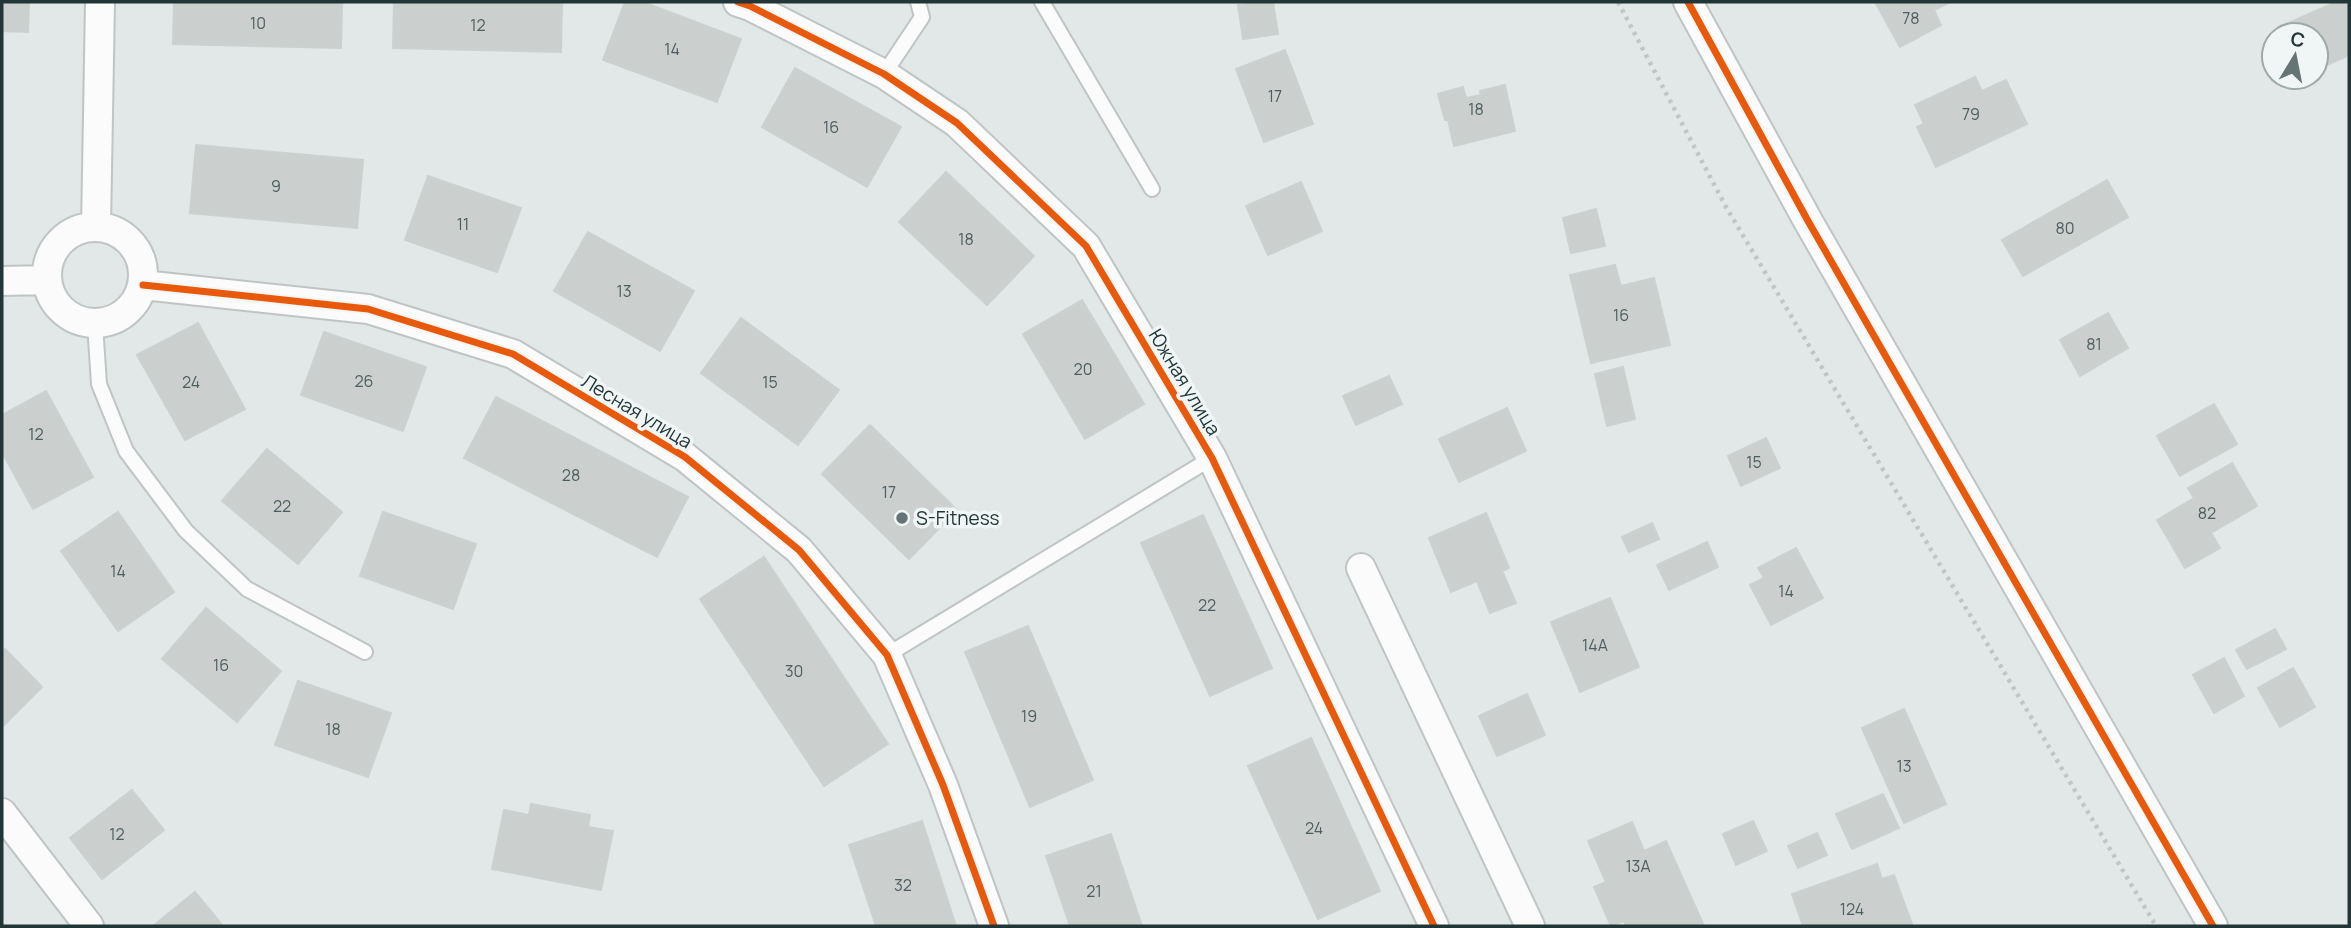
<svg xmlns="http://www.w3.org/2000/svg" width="2351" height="928" viewBox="0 0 2351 928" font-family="Manrope,sans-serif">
<rect width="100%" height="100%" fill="#e2e7e7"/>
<path fill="#cbd0cf" stroke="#cbd0d0" stroke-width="2" d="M2,2H29L28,32L2,31Z
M174,2H342L341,48L173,44Z
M394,2H562L561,52L393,48Z
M625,2H643L741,39L717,102L603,60Z
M1262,2H1273L1278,34L1243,39L1238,5Z
M1875,2H1950L1934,10L1941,25L1900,47Z
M2336,2H2349V55L2316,70V35H2291L2286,24Z
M1285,50L1313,124L1264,142L1236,69Z
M795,68L901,127L867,187L762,127Z
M1975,77L1982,91L2006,80L2027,124L1936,167L1917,127L1924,124L1915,105Z
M1505,85L1515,131L1454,146L1448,120H1445L1438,94L1463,87L1466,98L1481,95L1480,91Z
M196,145L363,160L357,228L190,213Z
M946,172L1034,256L987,305L899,222Z
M428,176L521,208L497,272L405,240Z
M2107,180L2128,217L2023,276L2002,240Z
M1301,182L1322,231L1268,255L1246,206Z
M1596,209L1605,246L1571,253L1563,218Z
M588,232L694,291L660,351L554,291Z
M1615,265L1621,286L1654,278L1670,345L1591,363L1570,275Z
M1082,300L1144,404L1085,439L1023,334Z
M2108,313L2128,348L2080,376L2060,340Z
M741,318L839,390L798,445L701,373Z
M198,323L245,409L185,440L137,355Z
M324,332L426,367L403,431L301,395Z
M1623,367L1635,419L1607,426L1595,374Z
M1389,376L1402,404L1356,425L1343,396Z
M46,391L93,477L33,509L2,452V415Z
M496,397L688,497L657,557L464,458Z
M2214,404L2237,444L2180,476L2157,436Z
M1507,408L1526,451L1459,482L1439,439Z
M870,425L957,510L909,559L822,474Z
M1766,438L1780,468L1741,486L1728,456Z
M267,449L342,512L298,564L222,501Z
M2232,463L2257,506L2211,533L2220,548L2185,568L2157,520L2194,498L2188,488Z
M118,512L174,592L118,631L61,551Z
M383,512L476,544L453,609L360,576Z
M1486,513L1509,568L1502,571L1516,603L1490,613L1477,581L1451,592L1429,538Z
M1203,515L1272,668L1210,696L1141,543Z
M1652,523L1659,539L1629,552L1622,537Z
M1707,542L1718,567L1669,590L1657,565Z
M1796,548L1823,598L1771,625L1750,585L1764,578L1758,568Z
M764,557L888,744L824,786L700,599Z
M1610,598L1639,667L1580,692L1551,622Z
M206,608L281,671L237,722L162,659Z
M1028,626L1093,780L1030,807L965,652Z
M2275,629L2286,649L2247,669L2236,650Z
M5,649L42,687L2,727V652Z
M2224,658L2244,696L2214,713L2193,675Z
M2293,668L2315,707L2280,727L2258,688Z
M298,681L391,713L368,777L275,745Z
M1527,694L1545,735L1497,756L1479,716Z
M1904,709L1946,804L1904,823L1862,728Z
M1311,738L1380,891L1318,919L1248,766Z
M132,790L164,830L102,879L70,838Z
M1883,794L1899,828L1852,849L1836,814Z
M531,804L590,815L588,827L613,831L601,890L492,869L504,810L529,815Z
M922,821L956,926H876L849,845Z
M1753,821L1767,851L1736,865L1723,834Z
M1632,822L1644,851L1666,841L1704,926H1626L1624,921L1611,926L1594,887L1606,882L1588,841Z
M1817,833L1827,855L1798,868L1788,846Z
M1111,834L1142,926H1070L1046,856Z
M1877,864L1882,879L1894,875L1912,924L1907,926H1803L1792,894Z
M195,892L223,926H153Z"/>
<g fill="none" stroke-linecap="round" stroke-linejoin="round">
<defs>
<path id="service" d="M1042,2L1152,189
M884,74L922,17L918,2
M95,324L99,384L126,451L186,531L247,589L365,652
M887,655L1212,458"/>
<path id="minor" d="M738,2L750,6L884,74L957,123L1086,246L1212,458L1434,926
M1688,2L1808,221L2213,926
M47 275a48 48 0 1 1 96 0a48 48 0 1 1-96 0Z
M96,227L100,2
M2,281L47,280
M143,285L368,309L513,354L685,457L799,550L887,655L943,785L994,926
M1361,568L1530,926
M2,813L89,926"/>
</defs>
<use href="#service" stroke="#bfc4c4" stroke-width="18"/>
<use href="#minor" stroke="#bfc4c4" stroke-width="32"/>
<path stroke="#c0c6c7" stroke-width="4.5" stroke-dasharray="3.5 5" stroke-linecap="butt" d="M1618,2L1726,207L2156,926"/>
<use href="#service" stroke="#fbfbfb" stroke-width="14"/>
<use href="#minor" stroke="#fbfbfb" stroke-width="28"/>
<defs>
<path id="cycleway" d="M738,2L750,6L884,74L957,123L1086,246L1212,458L1434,926
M1688,2L1808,221L2213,926
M143,285L368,309L513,354L685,457L799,550L887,655L943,785L994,926"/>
</defs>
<use href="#cycleway" stroke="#f0f6f5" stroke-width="11"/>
<use href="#cycleway" stroke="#e8590c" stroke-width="7"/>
</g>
<circle fill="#667475" stroke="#f0f6f5" stroke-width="2.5" cx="902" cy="518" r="7"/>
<g text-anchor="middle" stroke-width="7" stroke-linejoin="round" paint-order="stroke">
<g font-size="16" fill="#4e5d5e">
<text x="1911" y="24">78</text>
<text x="258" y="29">10</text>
<text x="478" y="31">12</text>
<text x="672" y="55">14</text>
<text x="1275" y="102">17</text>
<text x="1476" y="115">18</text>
<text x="1971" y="120">79</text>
<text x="831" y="133">16</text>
<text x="276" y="192">9</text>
<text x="463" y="230">11</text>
<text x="2065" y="234">80</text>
<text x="966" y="245">18</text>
<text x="624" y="297">13</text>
<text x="1621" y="321">16</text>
<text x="2094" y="350">81</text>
<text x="1083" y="375">20</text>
<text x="364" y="387">26</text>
<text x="191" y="388">24</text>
<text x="770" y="388">15</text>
<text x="36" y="440">12</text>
<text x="1754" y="468">15</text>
<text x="571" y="481">28</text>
<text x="889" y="498">17</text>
<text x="282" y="512">22</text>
<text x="2207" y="519">82</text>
<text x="118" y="577">14</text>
<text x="1786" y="597">14</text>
<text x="1207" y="611">22</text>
<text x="1595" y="651">14А</text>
<text x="221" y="671">16</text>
<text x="794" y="677">30</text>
<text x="1029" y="722">19</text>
<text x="333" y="735">18</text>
<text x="1904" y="772">13</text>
<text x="1314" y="834">24</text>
<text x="117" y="840">12</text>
<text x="1638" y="872">13А</text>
<text x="903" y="891">32</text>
<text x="1094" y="897">21</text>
<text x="1852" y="915">124</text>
</g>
<g font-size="19" fill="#233637" stroke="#f0f6f5">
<text transform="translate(1185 382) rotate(59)" y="7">Южная улица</text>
<text transform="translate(637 411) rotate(31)" y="7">Лесная улица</text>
</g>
<g font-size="19" fill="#233637" stroke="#f0f6f5" text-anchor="start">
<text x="916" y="525">S-Fitness</text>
</g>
</g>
<rect width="2351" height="928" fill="none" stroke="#233637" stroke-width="7"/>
<g transform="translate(2295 56) rotate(10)"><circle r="33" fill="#f0f6f5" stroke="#9ea9a9" stroke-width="2"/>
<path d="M0-5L12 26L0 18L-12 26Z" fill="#667475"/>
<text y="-10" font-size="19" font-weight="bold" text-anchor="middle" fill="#233637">С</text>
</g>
</svg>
